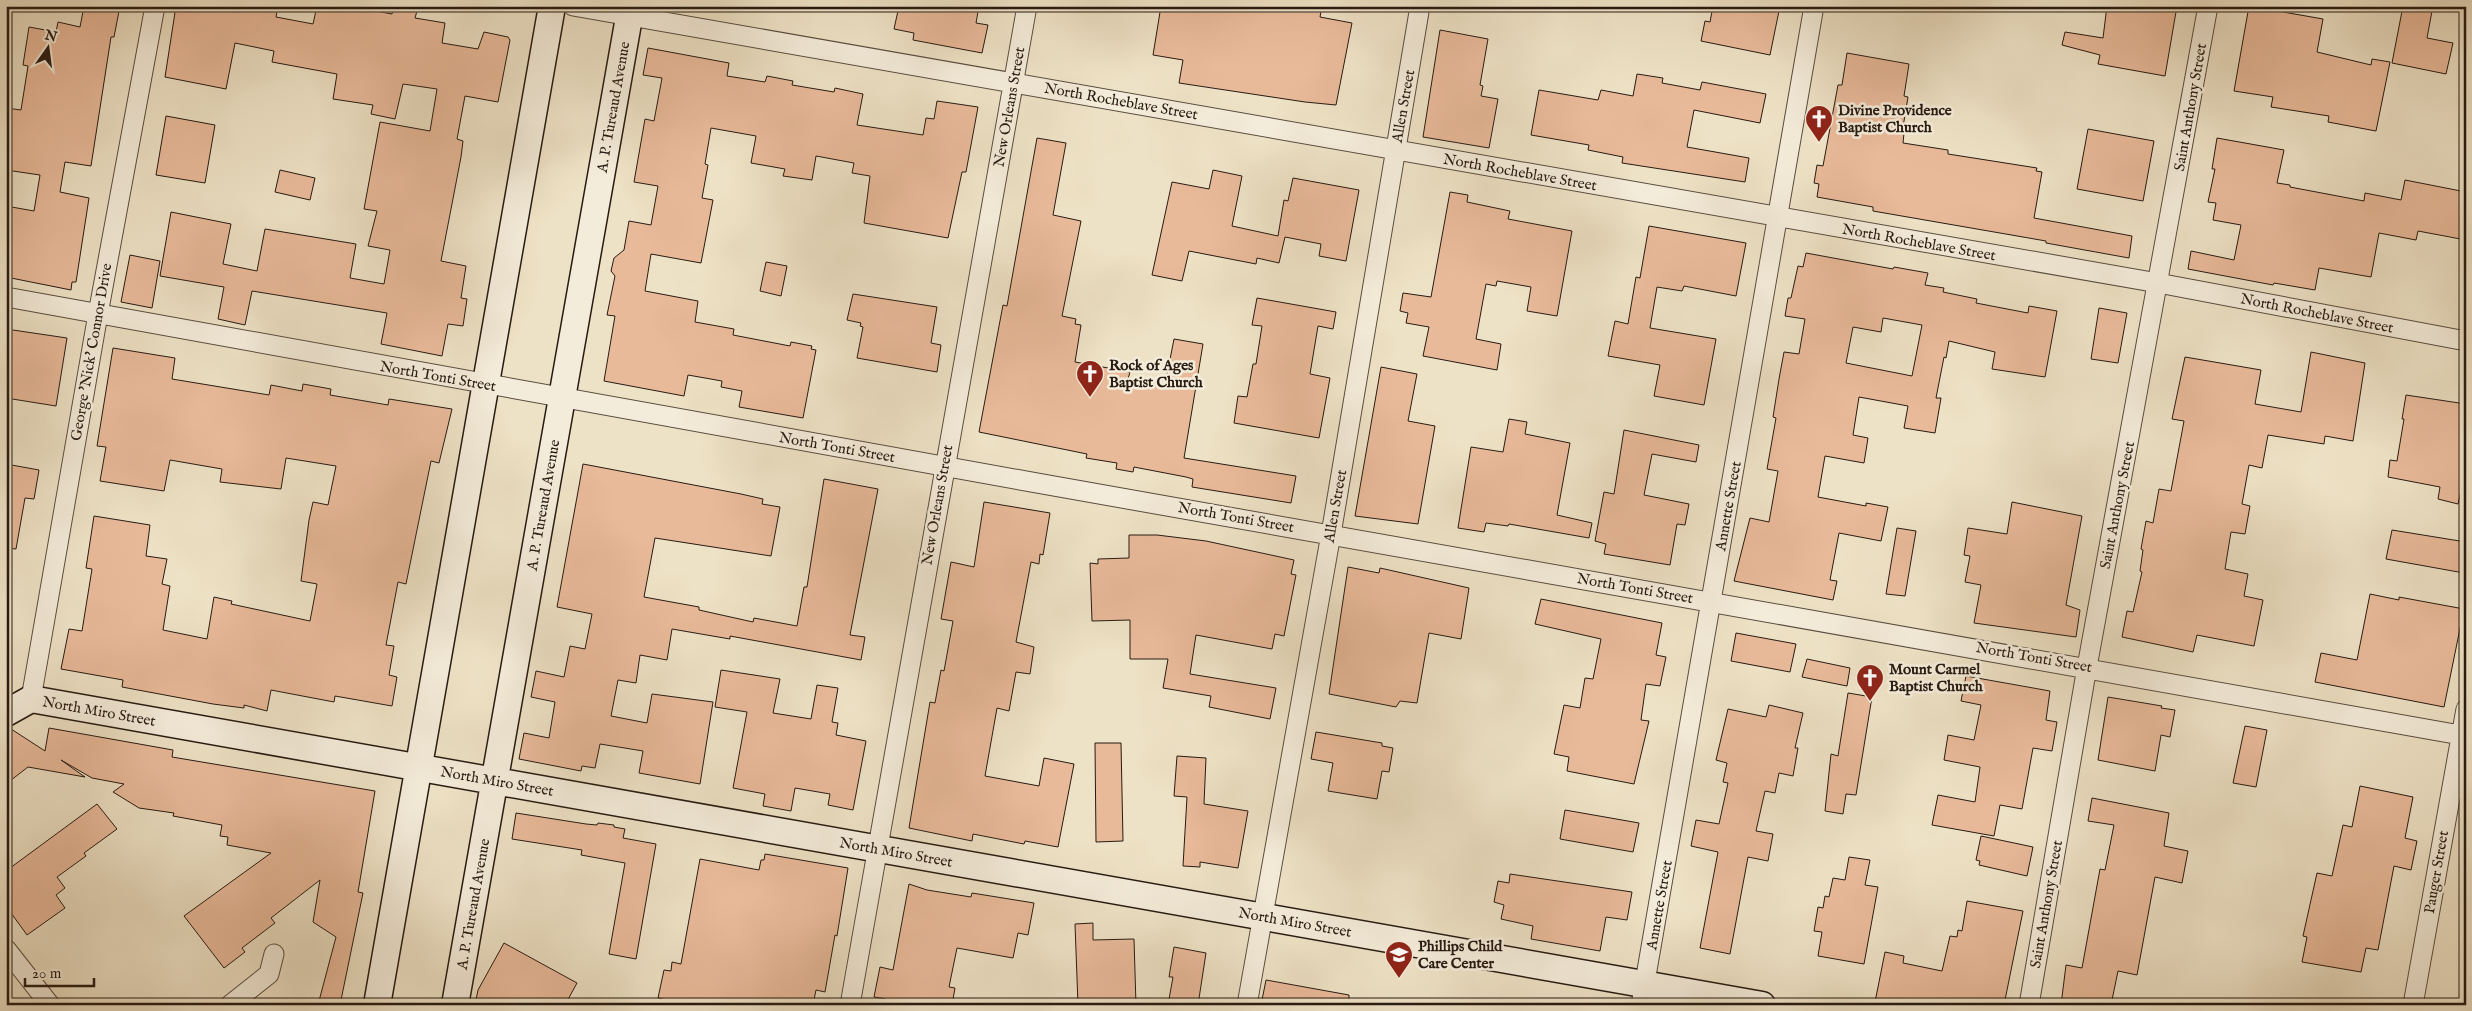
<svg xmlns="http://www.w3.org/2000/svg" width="2472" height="1011" viewBox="0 0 2472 1011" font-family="'IM FELL English',serif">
<rect width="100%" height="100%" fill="#eee2c6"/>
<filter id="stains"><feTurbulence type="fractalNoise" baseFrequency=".004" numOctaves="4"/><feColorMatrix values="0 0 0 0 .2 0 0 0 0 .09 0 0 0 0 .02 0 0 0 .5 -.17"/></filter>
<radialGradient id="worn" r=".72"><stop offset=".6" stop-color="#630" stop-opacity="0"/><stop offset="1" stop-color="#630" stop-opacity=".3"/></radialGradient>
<path fill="#e9ba9a" stroke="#271b12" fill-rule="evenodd" d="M84,6H120L114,37H111L91,166L65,162L60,192L89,198L76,282H72L71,290L6,277V206L34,211L40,175L6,170V108L21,110L28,66L23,65L29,27L56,32L58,22L80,27Z
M176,6H278L276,17L313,24L317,6H349L392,14L394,6L417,11L415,18L445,23L442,43L478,49L484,32L508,37L510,40L498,102L465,96L457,139L463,141L461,157L441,261L466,266L461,298L467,299L463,326L448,324L442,356L381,344L387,313L252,291L245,325L218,319L224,287L160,276L171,212L231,224L223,264L257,271L265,229L356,244L350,278L384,284L390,250L368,246L377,211L364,209L380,122L430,131L437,89L403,84L395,119L371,114L373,105L333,99L337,74L272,62L274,51L235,43L226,89L165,77Z
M899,6H979L976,23L988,25L982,53L913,40L914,33L894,29Z
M1161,6H1322L1320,17L1352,23L1336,105L1305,102L1179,83L1183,60L1153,55Z
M1713,6H1780L1770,55L1701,41L1705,21L1710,22Z
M2107,6H2177L2165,76L2098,64L2100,55L2062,45L2065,32L2103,38Z
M2249,6L2323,19L2317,52L2371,65L2372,59L2390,62L2376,131L2328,122L2329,116L2271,107L2273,97L2234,91Z
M2403,6L2432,11L2427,38L2453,43L2446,74L2392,63Z
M1440,30L1488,39L1480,85L1483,86L1481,96L1498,99L1489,148L1423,137Z
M648,48L729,63L727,76L765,82L767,76L793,81L792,85L834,92L835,88L863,94L857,125L923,135L926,118L934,119L937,101L978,107L966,172H962L948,238L864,223L870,176L852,173L854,163L816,156L812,180L783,176L785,169L751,163L756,136L711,128L705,164L708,165L702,198L713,200L701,263L651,254L645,291L698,301L695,322L734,329L733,335L790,346L791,342L812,346L811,349L816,350L803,418L739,407L742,391L721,387L722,381L688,375L684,396L604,381L615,316L607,315L615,276L611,271L614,258L624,250L629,221L651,225L658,186L634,182L645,119L654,121L662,78L643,75Z
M1847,53L1909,64L1904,96L1908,97L1902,133H1904L1903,143L1948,150V154L2037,168L2036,171L2042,172L2034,218L2132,236L2129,258L2046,243V241L1873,211V207L1817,197L1819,184L1814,183L1817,165L1823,166L1838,85H1842Z
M1637,74L1663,78L1662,83L1700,90L1702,82L1766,94L1760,123L1694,110L1687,147L1749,158L1745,182L1622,163L1623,157L1588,150L1589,145L1531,135L1539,90L1598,100L1601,90L1633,96Z
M166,116L215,125L205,183L156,175Z
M2088,129L2154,141L2143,201L2077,189Z
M1037,138L1066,143L1053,215L1081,221L1062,316L1076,319L1075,324L1081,325L1075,362L1130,372L1128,379L1165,385L1174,339L1203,344L1184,458L1296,476L1291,503L1192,487L1193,479L1186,477L1134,467L1133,472L1116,469L1117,463L1086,458L1087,454L979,432L1003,305L1007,306Z
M2217,138L2284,150L2277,183L2290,185V187L2364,201L2365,193L2401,200L2405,180L2466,192V240L2418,231L2416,240L2379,233L2371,277L2319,268L2315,290L2274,283L2273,285L2188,269L2191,251L2234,260L2241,225L2213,220L2216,203L2208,202L2215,169H2212Z
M280,170L315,178L310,200L275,192Z
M1213,170L1242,176L1232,226L1278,236L1284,200L1288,201L1293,178L1359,190L1346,261L1319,256L1321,244L1285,237L1279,263L1257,258L1256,264L1189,251L1182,281L1152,275L1172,182L1209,189Z
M1450,192L1468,195L1467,202L1510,211L1508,219L1572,231L1557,316L1527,311L1531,287L1497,281L1496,286L1486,284L1476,339L1501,344L1497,370L1423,356L1429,327L1406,323L1408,313L1400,311L1403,293L1431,297Z
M1649,226L1746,243L1736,296L1684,286L1682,291L1657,287L1650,328L1716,339L1704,405L1654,396L1660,365L1608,356L1615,321L1628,324L1636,277L1640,278Z
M1806,253L1893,269L1894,267L1928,273L1925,285L1944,288L1943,292L1977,299L1976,303L2028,313L2029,306L2057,311L2045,377L1992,369L1995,352L1949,341L1946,358L1944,357L1936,398H1941L1935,433L1904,428L1908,406L1859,397L1853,435L1868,438L1864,463L1825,456L1818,497L1866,506V503L1888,507L1881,541L1839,533L1830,580L1837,581L1833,600L1734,581L1750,518L1769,522L1778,471L1767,469L1776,418L1773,417L1779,379L1784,352L1799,354L1805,319L1785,316L1788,298H1791L1798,266L1803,267ZM1883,318L1922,325L1912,376L1846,363L1853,327L1881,332Z
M130,255L160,261L152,308L121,302Z
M766,262L787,266L781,296L760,291Z
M853,294L937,307L931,343L941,345L937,372L857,358L863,327L860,326L861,323L847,320Z
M1257,298L1336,312L1333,329L1318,326L1310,374L1330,378L1319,438L1234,423L1238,396L1247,397L1253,364H1256L1262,326L1252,325Z
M2099,308L2127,313L2118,363L2091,359Z
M6,329L67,338L56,406L6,398Z
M113,348L175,358L172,379L269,395L271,385L302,391L303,384L331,389L330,395L388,405L389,399L452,409L439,463L431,461L406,584L398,582L386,645L394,646L389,675L397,677L392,706L335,696L334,702L271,690L267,711L244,705V708L213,704L122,687L123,680L61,669L69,629L82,631L92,569L86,568L94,516L150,525L146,556L167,559L162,584L170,586L163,630L207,639L214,597L232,601L231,604L310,621L317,584L301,581L309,520L313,502L328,505L336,466L286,458L281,489L220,482L222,469L170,460L164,491L100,481L106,447L97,446Z
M2311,352L2365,363L2353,441L2325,436L2324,444L2268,435L2262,468L2249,465L2242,504L2250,506L2245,534L2231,532L2225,569L2248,574L2244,596L2263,600L2254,646L2197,635L2193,652L2122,637L2127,611L2133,612L2142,572L2140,571L2143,550L2141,549L2146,521L2153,523L2159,489L2171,491L2184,421L2172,419L2185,357L2261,370L2255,404L2301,412Z
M1381,367L1417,374L1408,421L1435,426L1418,524L1355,516Z
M2406,395L2466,404V492L2461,491L2458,504L2438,499L2440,487L2388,477L2390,460L2397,461L2404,419H2402Z
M1509,419L1527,422L1525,434L1570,443L1557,515L1592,523L1589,538L1509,524L1508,526L1486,523L1484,532L1458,528L1471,447L1503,452Z
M1624,430L1699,445L1696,462L1652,454L1644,495L1689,504L1685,525L1677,524L1670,565L1604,554L1606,544L1595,541L1604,492L1614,494Z
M6,464L39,470L34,499L25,498L16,549L6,548Z
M583,464L741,494L763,499L762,504L780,507L771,556L655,538L644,597L699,607V610L753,622L754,618L797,626L804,587H807L824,479L878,489L850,635L865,637L861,660L730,636V639L672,629L667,660L640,655L636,683L618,680L611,716L647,723L652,694L713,702L700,784L639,773L643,751L600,744L595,768L582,766L581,771L519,759L524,733L549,738L555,702L531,697L536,671L564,677L570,646L585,649L592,614L557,607Z
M984,502L1050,513L1043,555L1040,554L1039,564L1031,562L1016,642L1034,647L1030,674L1016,672L1009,711L997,708L985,776L1039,786L1044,758L1074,764L1058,847L1025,841L1024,844L973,834L972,841L909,828L930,702L935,703L941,670L944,671L953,621L941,619L951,562L974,567Z
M2012,502L2082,516L2066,605L2080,610L2076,637L1974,623L1981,585L1965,582L1970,556L1964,555L1968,528L2007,534Z
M1897,528L1916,531L1905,596L1886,594Z
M2392,530L2466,542L2464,573L2386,559Z
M1129,535H1157L1206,541L1294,560L1291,574L1296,575L1284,636L1275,634L1272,649L1196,635L1190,674L1276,688L1270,719L1209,707L1211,696L1163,688L1168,659H1130V620L1092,621L1090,563L1098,564V559L1129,558Z
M1348,567L1379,573L1380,568L1469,588L1461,639L1429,633L1417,703L1400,701L1396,707L1329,694Z
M2370,594L2399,600V597L2464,609L2444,707L2315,682L2321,653L2357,660Z
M1541,599L1662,623L1656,655L1666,657L1660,686L1646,684L1641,720L1649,721L1634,784L1567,771L1569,757L1554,754L1564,705L1580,708L1585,678L1593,679L1601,639L1535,624Z
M1736,633L1796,644L1790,672L1731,661Z
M1807,659L1850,668L1847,686L1802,677Z
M721,670L780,679L773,713L811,719L817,685L838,688L832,722L838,723L836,735L866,741L853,810L828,805L830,794L795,788L791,811L763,806L765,794L733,788L747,712L715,707Z
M1966,676L2050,691L2046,720L2057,722L2052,751L2033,748L2022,809L2000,805L1994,836L1932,825L1938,795L1975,802L1980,767L1944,760L1948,735L1974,740L1981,705L1961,701Z
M1848,693L1872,697L1856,795L1846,794L1843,814L1825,811L1831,754L1838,756Z
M2108,697L2162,706L2161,708L2175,710L2170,737L2161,735L2155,771L2098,760Z
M1769,705L1803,713L1795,748H1798L1793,776L1779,773L1775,793L1765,791L1756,831L1773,834L1768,861L1748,857L1730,954L1700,948L1718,852L1691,846L1696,820L1719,824L1728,783L1723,782L1727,763L1716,760L1728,709L1766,717Z
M2245,726L2267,730L2256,787L2233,783Z
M8,727L45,751L49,728L173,750L172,757L375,791L358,892L363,893L340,1005L319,1001L336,937L313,922L320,880L271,918L275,923L242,948L245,952L224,968L184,916L271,853L227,845L228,837L220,836L222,825L173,816L174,813L139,808L113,792L124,784L92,778L61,760L85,777L28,767L6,784V728Z
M1316,732L1382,743V746L1393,748L1389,772L1382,771L1377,799L1328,791L1333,763L1311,759Z
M1095,743H1121L1123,841L1096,842Z
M1177,756L1206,758L1204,804L1248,811L1238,868L1200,862V867L1183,866L1187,797L1174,796Z
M2360,786L2413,797L2405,838L2417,841L2411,870L2394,866L2378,950L2366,948L2361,972L2302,962L2307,937L2303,936L2317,873L2332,876L2343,825L2352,827Z
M2092,798L2169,813L2164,846L2188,851L2182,883L2155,877L2137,975L2118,971L2111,1005H2061L2066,965L2082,968L2100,869L2105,870L2114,825L2088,821Z
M97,804L117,829L84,853L86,856L57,877L65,888L56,895L65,908L27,935L6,906V871Z
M1565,810L1639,823L1633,852L1560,839Z
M516,813L586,824L597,825L598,823L614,825V827L625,829L623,838L656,844L636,959L609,954L625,863L581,855L582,850L512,839Z
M1981,836L2033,847L2027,876L1979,865L1980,861L1976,860Z
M765,854L848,868L837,936L835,935L825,992L816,990L813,1005H671V1001L658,998L664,970L671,971L672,962L681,964L700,859L759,870L761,860H764Z
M1849,857L1870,860L1865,885L1878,887L1864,964L1818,956L1822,932L1814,931L1818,907L1823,908L1825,896L1829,897L1833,878L1845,880Z
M1510,874L1632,892L1627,920L1606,917L1600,951L1531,939L1533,926L1501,919L1504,905L1494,902L1498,881L1509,883Z
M909,884L927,890L971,897L972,893L1034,903L1028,935L1018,933L1013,958L957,948L949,987L955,988L952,1005H885L886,999L874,997L880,967L893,970Z
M1967,901L2023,911L2004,1005H1890L1875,1002L1885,952L1904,956L1903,963L1942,971L1950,936L1957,937L1958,930L1962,931Z
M1093,923V940L1134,939L1136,1005H1078L1075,924Z
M504,943L577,983L565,1005H475L478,990Z
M1174,947L1206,953L1198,1005H1168L1173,977H1169Z
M1266,980L1349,995V1005H1261Z"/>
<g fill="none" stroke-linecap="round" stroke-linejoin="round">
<defs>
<path id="street" d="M573,6L2158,283L2466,341
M6,297C825,450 1646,587 2466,736
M31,699L98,314L155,6
M6,949L50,1005
M230,1005L269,974L274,954
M850,1005L1027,6
M1247,1005L1331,534L1420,6
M1641,1005L1814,6
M2029,1005L2087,667L2208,6
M2413,1005L2466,709"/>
<path id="secondary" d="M6,713L31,699L1762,1005
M377,1005L552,6
M455,1005L631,6"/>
</defs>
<use href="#street" stroke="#594d3f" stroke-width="21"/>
<use href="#secondary" stroke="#271b12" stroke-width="29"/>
<use href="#street" stroke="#f4ecda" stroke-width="19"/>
<use href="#secondary" stroke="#f4ecda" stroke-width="26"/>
</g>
<defs>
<symbol id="church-pin" viewBox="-11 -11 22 30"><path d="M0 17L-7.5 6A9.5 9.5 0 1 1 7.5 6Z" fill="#8f2418" stroke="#f4ecda"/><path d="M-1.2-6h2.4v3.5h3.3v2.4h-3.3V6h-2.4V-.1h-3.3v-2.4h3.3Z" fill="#fff"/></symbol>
<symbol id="school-pin" viewBox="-11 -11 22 30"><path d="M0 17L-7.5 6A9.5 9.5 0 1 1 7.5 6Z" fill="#8f2418" stroke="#f4ecda"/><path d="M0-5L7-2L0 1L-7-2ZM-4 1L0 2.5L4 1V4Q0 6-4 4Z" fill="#fff"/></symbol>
</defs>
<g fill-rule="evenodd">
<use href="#church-pin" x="1803" y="103" width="32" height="43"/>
<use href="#church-pin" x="1074" y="358" width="32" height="43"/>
<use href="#church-pin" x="1854" y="662" width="32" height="43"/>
<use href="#school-pin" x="1383" y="939" width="32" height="43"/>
</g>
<g text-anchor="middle" stroke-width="5" stroke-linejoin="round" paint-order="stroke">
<g font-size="15" fill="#271b12" stroke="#f4ecda">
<text transform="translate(1121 101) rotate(10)" y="5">North Rocheblave Street</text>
<text transform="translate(1403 106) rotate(-80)" y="5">Allen Street</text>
<text transform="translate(613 107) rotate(-80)" y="5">A. P. Tureaud Avenue</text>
<text transform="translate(1009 107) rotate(-80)" y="5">New Orleans Street</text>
<text transform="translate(2190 107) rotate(-80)" y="5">Saint Anthony Street</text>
<text transform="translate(1520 172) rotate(10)" y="5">North Rocheblave Street</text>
<text transform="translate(1919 242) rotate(10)" y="5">North Rocheblave Street</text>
<text transform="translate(2317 313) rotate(11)" y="5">North Rocheblave Street</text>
<text transform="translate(91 352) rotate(-80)" y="5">George 'Nick' Connor Drive</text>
<text transform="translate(438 376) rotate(10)" y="5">North Tonti Street</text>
<text transform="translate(837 447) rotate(10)" y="5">North Tonti Street</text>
<text transform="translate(543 505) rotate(-80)" y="5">A. P. Tureaud Avenue</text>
<text transform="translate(937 505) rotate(-80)" y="5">New Orleans Street</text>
<text transform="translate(2117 505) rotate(-79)" y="5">Saint Anthony Street</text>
<text transform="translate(1335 506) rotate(-80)" y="5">Allen Street</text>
<text transform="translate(1728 506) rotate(-80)" y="5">Annette Street</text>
<text transform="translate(1236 517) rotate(10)" y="5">North Tonti Street</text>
<text transform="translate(1635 588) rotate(10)" y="5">North Tonti Street</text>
<text transform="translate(2034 657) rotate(10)" y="5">North Tonti Street</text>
<text transform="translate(99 711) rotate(10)" y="5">North Miro Street</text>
<text transform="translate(497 781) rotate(10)" y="5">North Miro Street</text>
<text transform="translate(896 852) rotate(10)" y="5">North Miro Street</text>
<text transform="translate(2436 872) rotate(-80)" y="5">Pauger Street</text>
<text transform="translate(473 904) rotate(-80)" y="5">A. P. Tureaud Avenue</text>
<text transform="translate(2046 904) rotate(-80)" y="5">Saint Anthony Street</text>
<text transform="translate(1659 905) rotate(-80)" y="5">Annette Street</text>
<text transform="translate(1295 922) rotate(10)" y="5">North Miro Street</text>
</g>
<g font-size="15" font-weight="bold" fill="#271b12" stroke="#f4ecda" text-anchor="start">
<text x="1838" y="115">Divine Providence<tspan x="1838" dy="17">Baptist Church</tspan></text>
<text x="1109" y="370">Rock of Ages<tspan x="1109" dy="17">Baptist Church</tspan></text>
<text x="1889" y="674">Mount Carmel<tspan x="1889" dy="17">Baptist Church</tspan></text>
<text x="1418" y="951">Phillips Child<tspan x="1418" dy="17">Care Center</tspan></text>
</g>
</g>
<rect width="2472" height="1011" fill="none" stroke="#eee2c6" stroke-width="25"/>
<rect x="8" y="8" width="2457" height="996" fill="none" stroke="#271b12" stroke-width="2.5"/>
<rect x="12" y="12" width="2447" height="986" fill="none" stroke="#271b12"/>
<g transform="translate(48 48) rotate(14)" stroke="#f4ecda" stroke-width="4" paint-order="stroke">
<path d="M0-4L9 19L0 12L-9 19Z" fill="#271b12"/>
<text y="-8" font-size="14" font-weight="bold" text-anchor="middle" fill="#271b12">N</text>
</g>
<path d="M25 978v8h69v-8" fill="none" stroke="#271b12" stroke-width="2.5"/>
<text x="32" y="978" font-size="15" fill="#271b12" stroke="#f4ecda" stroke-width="4" paint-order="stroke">20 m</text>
<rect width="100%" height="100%" filter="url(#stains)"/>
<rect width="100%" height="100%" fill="url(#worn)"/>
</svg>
